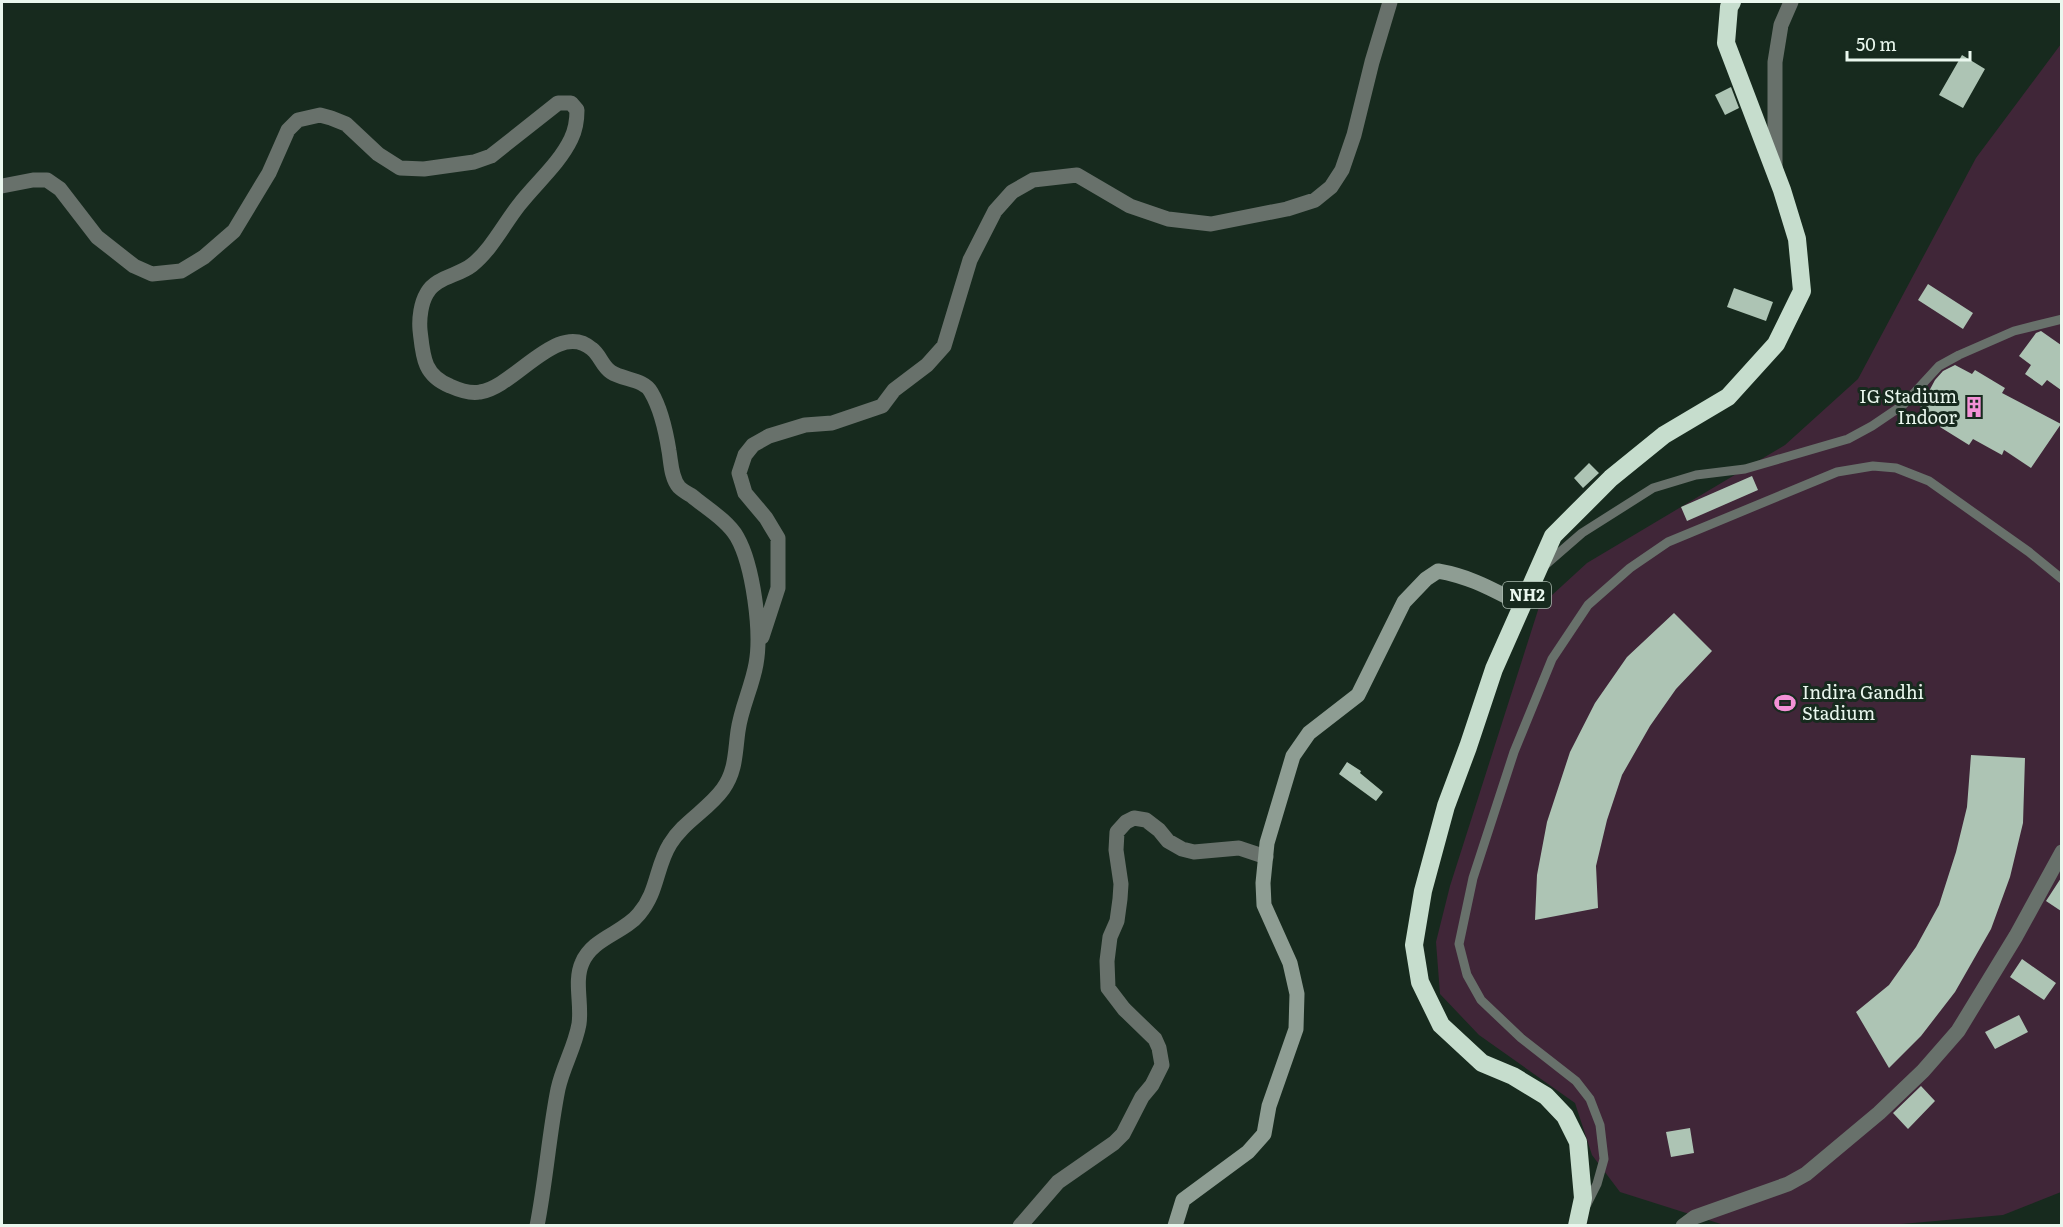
<svg xmlns="http://www.w3.org/2000/svg" width="2063" height="1227" viewBox="0 0 2063 1227" font-family="Literata,serif">
<rect width="100%" height="100%" fill="#172a1e"/>
<path fill="#402638" d="M2061,44V1192L2003,1215L1879,1226L1724,1225L1620,1192L1592,1155L1575,1103L1479,1035L1440,994L1436,942L1450,886L1539,607L1587,563L1785,445L1858,379L1976,158Z"/>
<path fill="#adc4b4" d="M1962,55L1985,69L1963,108L1939,95Z
M1731,87L1739,108L1725,115L1715,95Z
M1928,284L1973,313L1963,329L1918,300Z
M1734,288L1773,302L1766,321L1727,307Z
M2041,331L2061,345V390L2047,380L2042,386L2025,374L2031,365L2019,356L2036,333Z
M1955,365L1972,374L1975,370L2005,388L2002,393L2061,424L2031,468L2004,450L2002,455L1973,439L1969,445L1940,427L1943,422L1920,408L1935,380L1943,371Z
M1589,463L1599,473L1583,488L1574,478Z
M1752,476L1758,490L1687,521L1681,507Z
M1674,613L1712,651L1676,689L1650,726L1622,775L1607,820L1596,866L1598,908L1535,920L1537,875L1547,822L1570,752L1595,703L1627,657Z
M1971,755L2025,758L2023,823L2010,877L1991,929L1955,992L1921,1036L1889,1068L1856,1012L1889,985L1916,947L1939,905L1956,852L1967,807Z
M1347,762L1361,771L1360,773L1383,792L1376,801L1339,774Z
M2061,878V911L2046,901Z
M2022,959L2056,983L2044,1000L2010,977Z
M2019,1015L2028,1032L1995,1049L1985,1032Z
M1921,1086L1935,1101L1908,1129L1893,1113Z
M1690,1128L1694,1153L1671,1157L1666,1132Z"/>
<g fill="none" stroke-linecap="round" stroke-linejoin="round">
<path stroke="#68716b" stroke-width="9" d="M1544,566L1582,533L1653,488L1696,475L1745,469L1848,439L1872,426L1903,405L1939,366L1959,355L2014,331L2062,319
M1587,1204L1597,1184L1604,1159L1600,1125L1590,1099L1576,1081L1521,1038L1481,1000L1467,975L1459,944L1473,878L1514,752L1552,659L1588,605L1630,568L1668,542L1837,472L1873,466L1896,468L1929,481L2029,552L2062,579"/>
<path stroke="#68716b" stroke-width="15" d="M1775,167V62L1781,25L1791,2
M2,186L33,180H47L60,189L97,237L134,266L152,274L181,271L204,257L234,231L269,173L288,130L298,120L320,115L331,118L346,124L378,154L400,168L424,169L474,162L491,156L558,103H571L577,110C577,120 576,129 571,139C559,164 536,183 519,205C504,224 491,250 472,265C458,276 436,277 427,293C421,303 419,318 420,330C423,356 423,375 450,386C459,390 470,394 480,392C515,387 558,319 592,349C600,355 602,366 611,372C623,380 644,379 651,392C661,409 666,432 669,451C671,462 671,478 679,487C683,491 687,493 692,496C706,508 727,520 737,537C753,565 762,632 756,664C752,687 741,708 738,731C735,752 736,771 723,789C708,810 683,822 670,844C656,866 658,892 639,914C624,933 592,938 582,963C574,981 582,1004 579,1024C575,1047 563,1066 558,1089C549,1134 546,1180 537,1226
M762,637L778,588V538L766,518L745,493L739,473L745,455L753,445L769,436L805,425L832,423L882,406L894,390L927,365L944,346L970,260L995,211L1012,192L1033,180L1077,175L1130,206L1168,219L1211,224L1287,209L1315,200L1331,187L1342,170L1354,135L1372,62L1390,2
M1020,1226L1058,1182L1114,1143L1123,1134L1142,1097L1152,1085L1162,1065L1159,1048L1155,1039L1124,1009L1108,988L1107,961L1110,937L1117,921L1120,899L1121,884L1116,850L1117,832L1126,822L1134,818L1146,820L1159,830L1168,841L1182,849L1194,852L1239,848L1266,857
M1683,1226L1695,1217L1788,1184L1806,1174L1879,1113L1923,1071L1958,1031L2016,936L2062,852"/>
<path stroke="#8e9d93" stroke-width="15" d="M1175,1226L1183,1200L1248,1152L1264,1134L1269,1106L1296,1029L1297,994L1290,963L1264,905L1263,883L1267,843L1293,756L1309,733L1358,695L1404,602L1426,579L1438,571C1472,577 1493,590 1523,605"/>
<path stroke="#c6ddcd" stroke-width="18" d="M1577,1226L1583,1198L1578,1142L1565,1116L1546,1096L1513,1076L1482,1063L1441,1025L1420,982L1414,945L1423,891L1446,806L1468,747L1494,669L1553,536L1611,478L1664,435L1728,397L1776,344L1802,291L1797,239L1782,190L1726,43L1729,7L1732,2"/>
</g>
<defs>
<symbol id="building-bare" viewBox="-9 -9 18 18"><path d="M-4-6H4V6H1V3H-1V6H-4ZM-2.5-4.3h1.7v1.8h-1.7ZM.8-4.3h1.7v1.8H.8ZM-2.5-1h1.7V.8h-1.7ZM.8-1h1.7V.8H.8Z" fill="#f391d6" stroke="#172a1e" stroke-width="2.5" paint-order="stroke"/></symbol>
<symbol id="stadium-bare" viewBox="-9 -9 18 18"><path d="M0-5a6.5 5 0 1 0 0 10a6.5 5 0 1 0 0-10ZM-3.5-1.8h7v3.6h-7Z" fill="#f391d6" stroke="#172a1e" stroke-width="2.5" paint-order="stroke"/></symbol>
</defs>
<g fill-rule="evenodd">
<use href="#building-bare" x="1959" y="392" width="30" height="30"/>
<use href="#stadium-bare" x="1770" y="688" width="30" height="30"/>
</g>
<g text-anchor="middle" stroke-width="6" stroke-linejoin="round" paint-order="stroke">
<rect fill="#172a1e" stroke="#abbab0" stroke-width="1.5" x="1503" y="582" width="48" height="26" rx="4.5"/>
<g font-size="16" font-weight="bold" fill="#eaf7ee">
<text x="1527" y="601">NH2</text>
</g>
<g font-size="18" fill="#eaf7ee" stroke="#172a1e" text-anchor="end">
<text x="1957" y="403">IG Stadium<tspan x="1957" dy="21">Indoor</tspan></text>
<text x="1802" y="699" text-anchor="start">Indira Gandhi<tspan x="1802" dy="21">Stadium</tspan></text>
</g>
</g>
<rect width="2063" height="1227" fill="none" stroke="#eaf7ee" stroke-width="6"/>
<path d="M1847 51v9h123v-9" fill="none" stroke="#eaf7ee" stroke-width="3"/>
<text x="1856" y="51" font-size="18" fill="#eaf7ee" stroke="#172a1e" stroke-width="4.5" paint-order="stroke">50 m</text>
</svg>
